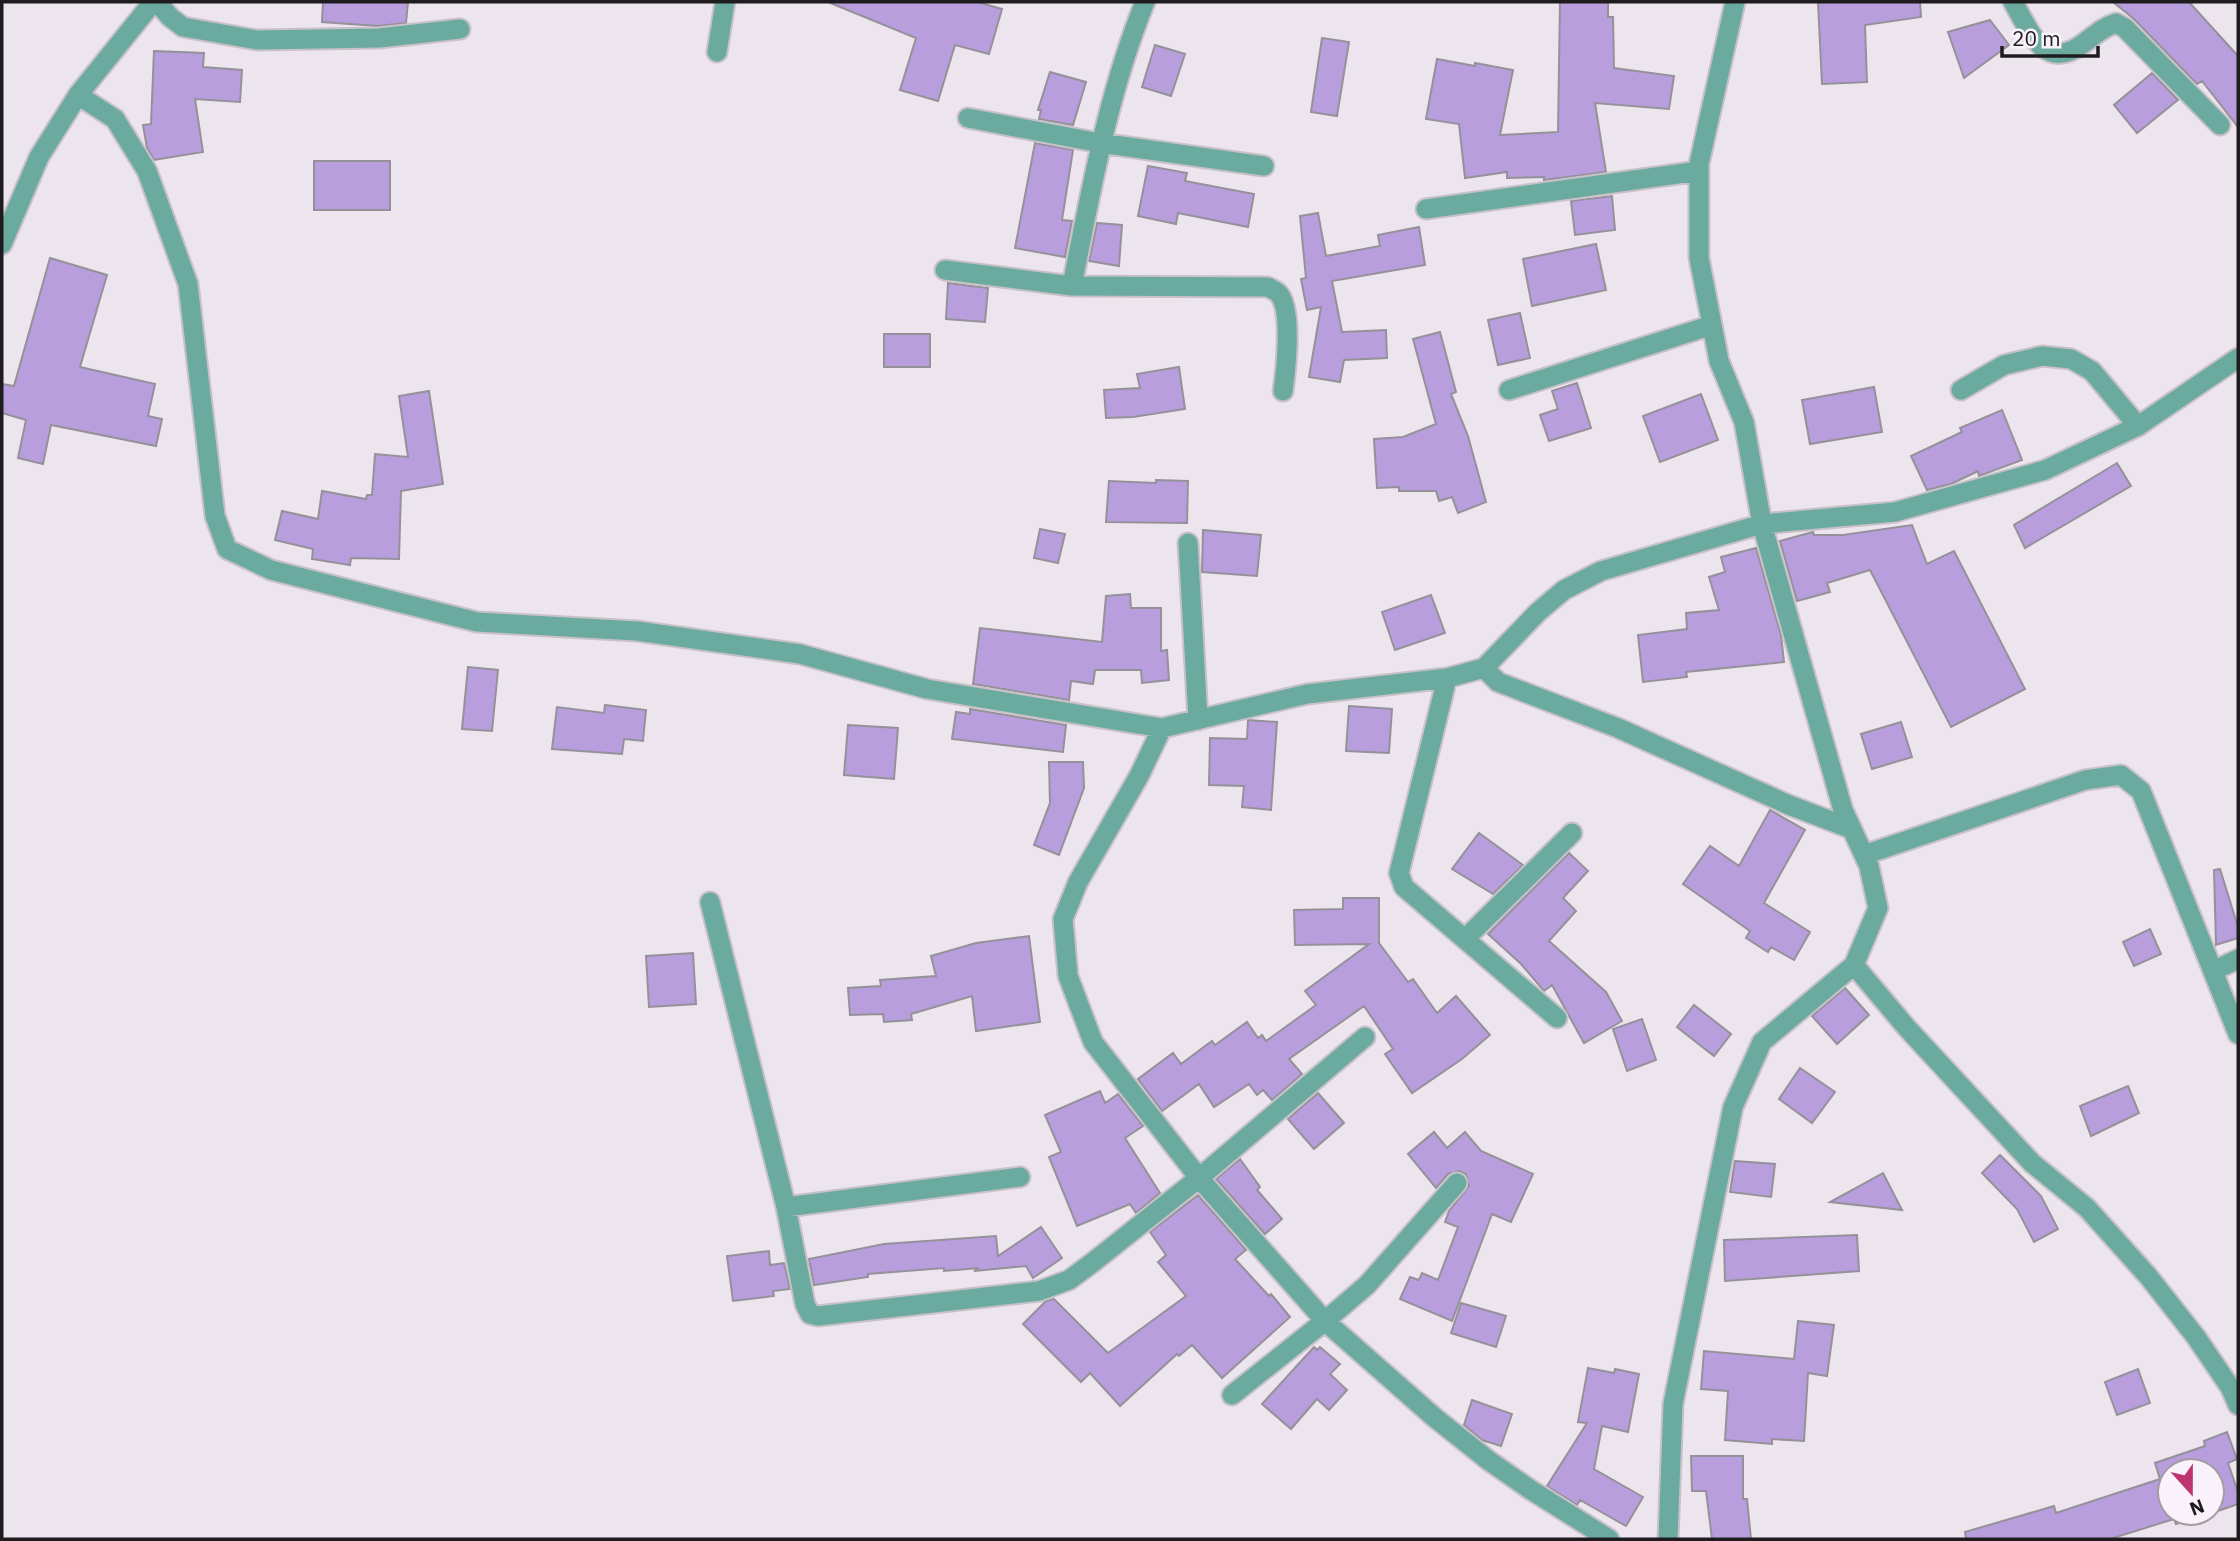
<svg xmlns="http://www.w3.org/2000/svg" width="2240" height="1541" viewBox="0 0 2240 1541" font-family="'IBM Plex Sans',sans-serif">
<rect width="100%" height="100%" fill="#ede5ed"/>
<path fill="#b89edc" stroke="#94919a" stroke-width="2" d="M323,2H408L406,23L378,26L322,22Z
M828,2H977L1002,9L989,54L955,45L938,101L900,90L916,38Z
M1560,2H1608V17H1613L1614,68L1674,76L1669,109L1595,103L1606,172L1544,180V177L1507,178V172L1465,178L1459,124L1426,119L1437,59L1475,66V63L1513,70L1500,135L1558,132Z
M1818,2H1920L1921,17L1865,25L1867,82L1822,84Z
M2113,2H2189L2238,56V127L2202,81L2197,84L2134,19Z
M1990,20L2009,45L1964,78L1948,32Z
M1322,38L1349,42L1337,116L1311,112Z
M1155,45L1185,54L1171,96L1142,87Z
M154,51L204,53L203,67L242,70L240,102L195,99L203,152L154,160L147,148L143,125L151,124Z
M1050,72L1086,82L1073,125L1039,119L1041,110H1038Z
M2152,73L2178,100L2137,133L2114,105Z
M1035,143L1073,150L1062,220L1072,221L1065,257L1015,248Z
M314,161H390V210H314Z
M1148,166L1187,173L1185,181L1254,194L1248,227L1178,213L1176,224L1138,216Z
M1612,196L1615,230L1575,235L1571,201Z
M1318,213L1326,256L1380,246L1378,235L1419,227L1425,265L1332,281L1342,332L1386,330L1387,358L1344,360L1340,382L1309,377L1321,307L1307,310L1301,279L1306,278L1300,216Z
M1097,223L1122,225L1119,266L1089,261Z
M1596,244L1606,290L1532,306L1523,259Z
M50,258L107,275L80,367L155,384L148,416L162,419L156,446L51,425L43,464L18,458L26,420L2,413V384L14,386Z
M948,283L988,288L985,322L946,319Z
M1520,313L1530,358L1498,365L1488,320Z
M1440,332L1456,392L1451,394L1468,436L1486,502L1458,513L1452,497L1439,501L1436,491H1399V487L1377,488L1374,439L1403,437L1436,424L1413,339Z
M884,334H930V367H884Z
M1179,367L1185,409L1133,417L1106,418L1104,390L1140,388L1137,374Z
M1577,383L1591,428L1549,441L1540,415L1558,409L1552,391Z
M1874,387L1882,432L1810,444L1802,400Z
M429,391L443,484L401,491L399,559L351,558L350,565L312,559L313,549L275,540L282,511L318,519L322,491L366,499L367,495H372L375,454L408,457L399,396Z
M1701,394L1718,440L1660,462L1643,416Z
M2002,410L2022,460L1979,476L1978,471L1951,484L1927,490L1911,456L1962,432L1960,428Z
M2117,463L2131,486L2025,548L2014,525Z
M1156,480L1188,481L1187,523L1106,522L1109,481L1156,483Z
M1912,525L1927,564L1954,551L2025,689L1951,727L1870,570L1827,583L1830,592L1797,601L1780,541L1813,532L1814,535H1843Z
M1040,529L1065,534L1058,563L1034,558Z
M1203,530L1261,535L1257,576L1202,572Z
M1756,548L1781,635L1784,662L1686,672L1687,677L1643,682L1638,635L1687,629L1686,613L1719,610L1709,577L1725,572L1721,557Z
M1130,594L1131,608H1161V651L1167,650L1169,680L1142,683L1141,670H1095L1093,684L1071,681L1069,700L973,684L980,628L1102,642L1106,596Z
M1431,595L1445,633L1395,650L1382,612Z
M468,667L498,670L492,731L462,729Z
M605,705L646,710L643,741L624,739L622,754L552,749L557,707L604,713Z
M1349,706L1392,709L1389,753L1346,751Z
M970,709L1066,725L1063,752L952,739L956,712L970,714Z
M1248,720L1277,722L1271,810L1242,807L1244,786L1209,785L1210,738L1247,739Z
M1901,722L1912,757L1872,769L1861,734Z
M848,725L898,728L894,779L844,775Z
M1049,762H1083L1084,788L1059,855L1034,845L1050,803Z
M1770,810L1805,830L1764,903L1810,932L1794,960L1771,947L1768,952L1746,938L1750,931L1683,884L1710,846L1739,866Z
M1479,833L1523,865L1493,894L1452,869Z
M1569,853L1588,871L1563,898L1576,911L1549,941L1606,992L1622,1021L1584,1043L1552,985L1544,991L1521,964L1488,934Z
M2220,869L2238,927V938L2216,945L2214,870Z
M1343,898H1379V943L1408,982L1413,979L1437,1013L1456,996L1490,1035L1462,1059L1412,1093L1385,1054L1393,1049L1364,1006L1289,1059L1302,1074L1272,1100L1263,1090L1257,1095L1249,1084L1214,1107L1199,1084L1162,1111L1138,1079L1173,1053L1181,1064L1212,1041L1215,1045L1247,1022L1258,1038L1262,1035L1266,1041L1316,1005L1305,991L1369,944L1295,945L1294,910L1343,909Z
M2150,929L2161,954L2134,966L2123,942Z
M1029,936L1040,1022L976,1031L972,996L911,1014L912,1020L884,1022L883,1014L850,1015L848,988L881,986L880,980L936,976L931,956L976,943Z
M693,953L696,1004L649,1007L646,956Z
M1845,988L1869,1015L1837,1044L1812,1016Z
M1694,1005L1731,1034L1714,1056L1677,1027Z
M1642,1019L1656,1060L1627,1071L1613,1029Z
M1800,1068L1835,1092L1812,1123L1779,1099Z
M2128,1086L2139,1113L2091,1136L2080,1106Z
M1100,1091L1105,1103L1118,1094L1143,1126L1125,1138L1160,1193L1136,1213L1130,1204L1077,1226L1049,1157L1061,1152L1045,1115Z
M1318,1093L1344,1123L1314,1149L1288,1119Z
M1434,1132L1447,1148L1465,1132L1481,1151L1533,1174L1511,1222L1492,1214L1452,1321L1400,1299L1410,1277L1419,1280L1422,1273L1438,1280L1458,1227L1445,1222L1449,1211L1469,1186L1466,1174L1459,1171L1448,1174L1436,1188L1408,1154Z
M2000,1155L2041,1196L2058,1229L2034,1242L2017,1209L1982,1173Z
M1240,1159L1260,1187L1257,1190L1282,1219L1265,1234L1216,1179Z
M1735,1161L1775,1164L1771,1197L1730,1192Z
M1883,1173L1902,1210L1830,1202Z
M1198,1195L1246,1250L1235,1259L1269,1296L1271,1294L1290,1317L1222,1378L1192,1345L1179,1356L1177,1354L1120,1406L1090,1373L1081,1382L1023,1324L1046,1301L1054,1299L1108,1353L1186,1296L1158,1262L1166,1255L1150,1232Z
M1041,1227L1062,1258L1033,1278L1026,1266L974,1271L979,1268L944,1271V1268L868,1274V1277L814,1285L809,1259L884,1244L996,1236L998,1256Z
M1857,1235L1859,1271L1725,1281L1724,1240Z
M769,1251L770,1265L784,1263L790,1289L773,1291L774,1296L733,1301L727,1256Z
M1461,1303L1506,1316L1496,1347L1451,1333Z
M1798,1321L1834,1325L1827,1376L1808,1373L1804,1441L1772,1439V1444L1725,1440L1728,1391L1701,1389L1704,1351L1794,1359Z
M1314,1347L1317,1350L1320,1347L1340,1364L1330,1374L1347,1390L1329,1410L1317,1399L1291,1429L1262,1404Z
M1588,1368L1614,1373L1615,1369L1639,1374L1628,1432L1602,1426L1594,1469L1643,1497L1626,1526L1580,1500L1577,1505L1547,1486L1587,1423L1578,1422Z
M2138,1369L2150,1403L2117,1415L2105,1382Z
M1472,1400L1512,1414L1501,1446L1482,1440L1464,1425Z
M2227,1432L2237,1459L2228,1463L2238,1492V1504L2212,1513V1471H2170V1513H2211L2176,1524L2174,1519L2110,1539H1966L1965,1532L2054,1506L2056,1513L2160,1479L2155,1463L2205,1446L2204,1441Z
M1691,1456H1743V1499H1747L1751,1539H1712L1706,1491H1692Z"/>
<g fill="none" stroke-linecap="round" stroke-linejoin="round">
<defs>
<path id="service" d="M157,2L170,17L183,27L257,40L379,38L460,29
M1961,390L2004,365L2042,356L2071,359L2092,371L2138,426"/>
<path id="minor" d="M2013,2C2030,31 2044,73 2084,43C2095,35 2103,27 2116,23L2125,28L2220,125
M717,52L725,2
M78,95L115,119L147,171L188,284L215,516L227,549L271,570L477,622L637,631L800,654L927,689L1162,728L1307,694L1447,678L1484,668L1538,612L1564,590L1601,571L1762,524L1895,512L2045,470L2138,426L2238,358
M968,118L1100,143L1264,166
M1426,209L1699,171
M945,270L1072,286L1268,287C1271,289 1275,290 1278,293C1293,307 1286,370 1283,391
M1072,286C1091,190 1108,93 1145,2
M1509,390L1712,325
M1188,543L1198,720
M1484,668L1498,682L1618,728L1789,805L1852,829
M1447,678L1399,873L1404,887L1557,1018
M1162,728L1139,776L1078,882L1063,919L1068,976L1093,1042L1199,1178L1325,1321L1434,1417L1488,1460L1531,1490L1609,1539
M1864,855L2085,780L2121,775L2141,791L2238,1034
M710,902L786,1207L805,1304L810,1314L818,1316L1039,1291L1069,1280L1092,1263L1199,1178L1365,1037
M1465,939L1572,833
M1854,965L1907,1028L2032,1163L2087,1208L2148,1276L2196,1337L2230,1387L2238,1405
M2213,971L2238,959
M786,1207L1020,1177
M1232,1395L1325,1321L1367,1285L1457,1183
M1668,1539L1673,1404L1733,1107L1762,1042L1854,965L1878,908L1869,866L1843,810L1762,524L1744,422L1719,361L1699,258V164L1735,2"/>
<path id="tertiary" d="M2,244L39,157L78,95L153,2"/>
</defs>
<use href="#service" stroke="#c8c1c8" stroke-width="23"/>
<use href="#minor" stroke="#c8c1c8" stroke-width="23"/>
<use href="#tertiary" stroke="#c8c1c8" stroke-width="23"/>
<use href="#service" stroke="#6aaa9f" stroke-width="19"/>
<use href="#minor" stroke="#6aaa9f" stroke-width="19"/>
<use href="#tertiary" stroke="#6aaa9f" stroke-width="19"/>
</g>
<rect width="2240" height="1541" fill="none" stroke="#1f1c1f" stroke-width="7"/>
<g transform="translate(2191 1492) rotate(159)"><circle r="33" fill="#faf2fa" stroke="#a29ca2" stroke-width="2"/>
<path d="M0-5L12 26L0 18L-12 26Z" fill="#be346e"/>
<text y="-10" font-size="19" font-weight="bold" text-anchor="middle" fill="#1f1c1f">N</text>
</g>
<path d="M2002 46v10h96v-10" fill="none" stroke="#1f1c1f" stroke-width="3.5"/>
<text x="2012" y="46" font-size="21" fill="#1f1c1f" stroke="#faf2fa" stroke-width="5" paint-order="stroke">20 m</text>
</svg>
